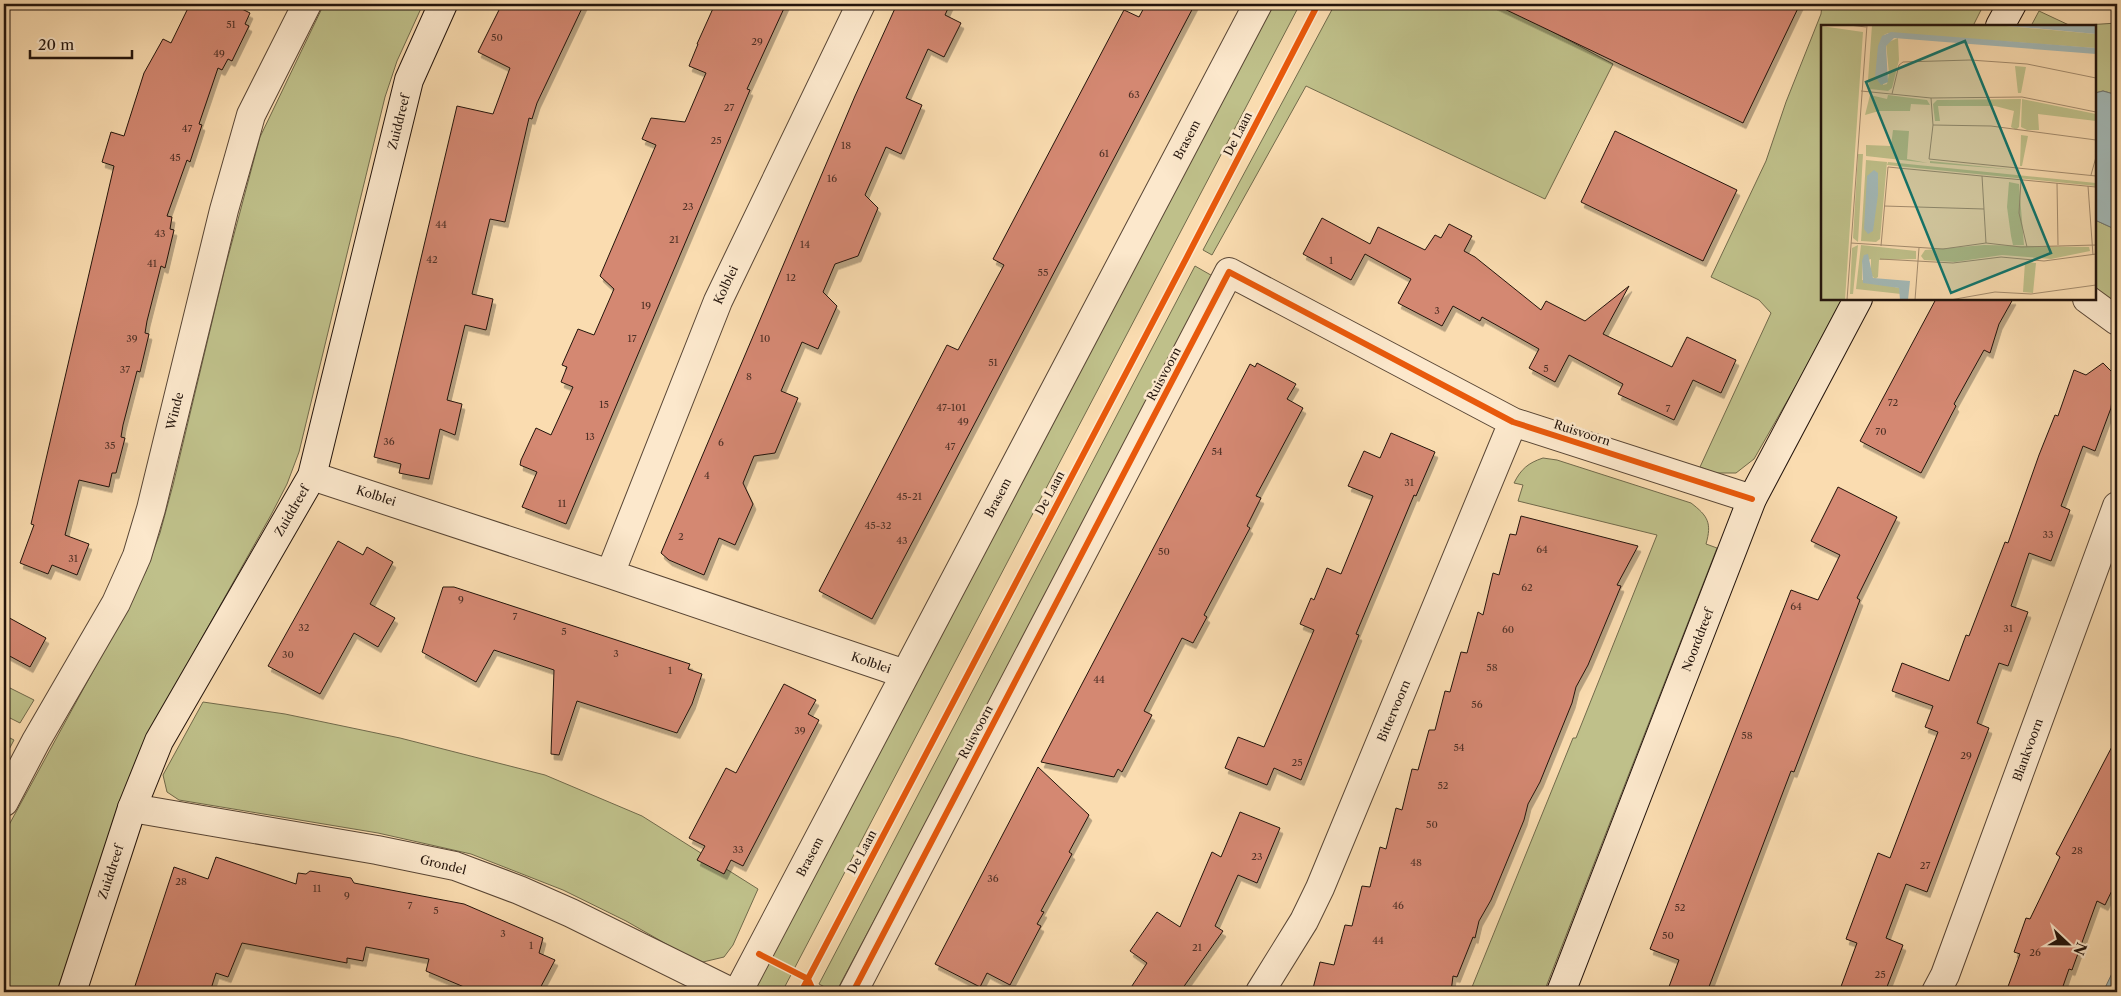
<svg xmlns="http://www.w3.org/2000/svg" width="2121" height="996" viewBox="0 0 2121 996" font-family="'Libre Caslon Text',serif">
<defs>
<filter id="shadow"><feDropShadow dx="3" dy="5.5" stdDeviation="0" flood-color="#0004"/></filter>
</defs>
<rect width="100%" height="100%" fill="#fadcb0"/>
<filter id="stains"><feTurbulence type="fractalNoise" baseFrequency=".004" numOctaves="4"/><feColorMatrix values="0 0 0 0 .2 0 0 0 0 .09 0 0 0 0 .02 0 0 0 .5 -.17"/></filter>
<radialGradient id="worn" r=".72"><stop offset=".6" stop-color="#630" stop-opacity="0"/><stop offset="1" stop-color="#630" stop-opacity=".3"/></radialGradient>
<path fill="#bfc08a" stroke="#716a4b" d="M324,4H423L397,61L385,97L299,452L287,484L271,515L145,739L131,774L57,992H4V834L115,631L146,571L160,533L173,485L224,272L260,137Z
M1272,4H1300L782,992H753Z
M1335,4H1501L1613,64L1545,199L1306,86L1212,255L1203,250Z
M1822,4H1984L1973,26H1822V299H1842L1798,382L1754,459L1736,473H1716L1700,467L1771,313L1759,300L1711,277L1766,161L1786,102L1821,14Z
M2039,11L2071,26L2117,23V95L2103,91L2095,93V26H2031Z
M2095,220L2117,230V307L2095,290Z
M1195,266L1216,278L836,992H834L819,984Z
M1543,458L1557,460L1691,503C1708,516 1712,523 1706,544L1717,548L1544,992H1470L1573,738H1576L1657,535L1518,501L1523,485L1514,483C1521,469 1528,463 1543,458Z
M4,685L34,700L20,723L4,715Z
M203,702L285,714L400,738L545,775L642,816L758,889L733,945L724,957L703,962L689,957L626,921L563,890L471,854L378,833L179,800L167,792L163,775Z
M4,735L14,740L4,759Z"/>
<path fill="#a3b9b7" stroke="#707773" d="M2103,91L2117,95V230L2095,220V93Z
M2117,963V992H2103Z"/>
<path fill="#d48872" stroke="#23140c" filter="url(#shadow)" d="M190,4H232L250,13L245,24L249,26L232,61L228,59L222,70L218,68L199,124L202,125L190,162L187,160L167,216L172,217L170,229L174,230L165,268L161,266L147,321L145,333L149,334L140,372L137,371L123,425L121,437L125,438L116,473H112L109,487L79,480L65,535L89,544L77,575L52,565L48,574L20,563L34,525L31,524L114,166L102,162L111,132L124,136L144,73L163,39L171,43Z
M502,4H584L537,103L532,119L529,118L505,222L490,219L472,294L493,299L486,330L465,325L447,400L462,404L455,435L440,429L429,479L399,473L401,464L374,457L457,106L493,114L510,68L478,52Z
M715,4H786L747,89L750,90L566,524L522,507L537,472L520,465L521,460L536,428L551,435L573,387L561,382L567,367L562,365L578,329L594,335L614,289L600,276L656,145L642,139L651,118L685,122L706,73L689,66L698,44H697Z
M897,4H950L945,15L961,23L944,57L928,49L906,98L922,105L901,154L886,147L865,195L878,208L858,256L835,264L823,292L837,306L818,349L802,342L781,391L798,398L775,453L754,456L743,483L753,504L735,545L719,538L704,575L669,560L661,553L855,96Z
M1146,4H1195L872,619L819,591L947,345L958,350L1004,265L993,259L1124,10L1139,17Z
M1494,4H1800L1743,123Z
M1615,131L1737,190L1703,261L1581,202Z
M1322,218L1370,244L1378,227L1425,250L1435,235L1441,238L1449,224L1472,236L1464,251L1475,257L1541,310L1546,301L1585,321L1629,286L1603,334L1672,367L1687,337L1736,360L1721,393L1693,380L1674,420L1618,394L1623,384L1569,355L1555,382L1529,368L1539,349L1482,317L1480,321L1453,306L1442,326L1398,303L1411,279L1365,254L1351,280L1303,254Z
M1936,299H2013L1999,324L1990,353L1984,350L1954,404L1956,406L1921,473L1860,441Z
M1257,363L1296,384L1287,399L1303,408L1256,496L1261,498L1247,526L1250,528L1204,615L1207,617L1193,643L1182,638L1144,711L1152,715L1122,772L1118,769L1114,777L1041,762L1250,364L1255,367Z
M2103,363L2115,375L2111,408L2095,451L2083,446L2061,506L2070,510L2051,561L2029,553L2011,606L2028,612L2008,666L1999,663L1977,723L1989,728L1927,892L1906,884L1886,938L1903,945L1885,992H1839L1857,943L1846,939L1878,853L1890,858L1938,732L1925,727L1933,706L1892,691L1902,663L1949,681L1966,635L1969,636L2005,542L2008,543L2039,455L2055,415L2058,416L2074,370L2086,375Z
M1391,433L1435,452L1416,496L1414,495L1356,634L1359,635L1301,780L1274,768L1267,785L1225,768L1238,737L1264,747L1314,630L1300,624L1311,598L1314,600L1327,568L1341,574L1373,496L1348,486L1364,451L1380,458Z
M1838,487L1897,517L1857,598L1860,600L1794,772L1791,771L1707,992H1667L1679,960L1650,949L1791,590L1818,600L1840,555L1811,541Z
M1521,516L1638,546L1617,585L1621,586L1588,665L1576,687L1572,703L1540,782L1528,804L1524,820L1491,900L1479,921L1475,938L1473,937L1457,977L1453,976L1451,992H1312L1320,962L1334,965L1345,925L1352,926L1362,886L1370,887L1380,847L1386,849L1396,808L1402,810L1412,769L1418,770L1429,730H1435L1445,691L1450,692L1461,652L1467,653L1478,612L1483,615L1493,573L1499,575L1510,534L1516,535Z
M338,541L363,555L367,547L393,562L370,604L395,618L378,647L354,633L320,694L268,666Z
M443,587H454L690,664L688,669L702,674L692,704L677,733L577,701L559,755L551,754L554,670L494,650L476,682L422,652Z
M4,615L46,638L30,667L4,653Z
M784,684L816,700L808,714L819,720L743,866L731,860L724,874L697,860L705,846L689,838L726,768L736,773Z
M2117,737V880L2105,905L2097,901L2072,970L2069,969L2061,992H2006L2020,954L2014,952L2026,918L2030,919L2060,857L2056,854Z
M1038,767L1089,815L1069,852L1072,854L1041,911L1044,912L1037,924L1041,926L1010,985L987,973L980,987L935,964Z
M1240,812L1280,828L1257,883L1238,875L1215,926L1223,931L1180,992H1128L1147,963L1130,951L1157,912L1180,927L1212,852L1221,857Z
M216,857L296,884L298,873L306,874L310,871L351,878L354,883L464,904L543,938L539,953L555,960L538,992H476L426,971L429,959L366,947L363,961L347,958V963L242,943L228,977L216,973L210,992H133L174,867L208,879Z"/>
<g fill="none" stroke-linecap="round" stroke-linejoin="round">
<defs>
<path id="street" d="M2087,299L2117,321
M312,476L610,574L905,674
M610,574L718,301L861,4
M4,802L36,741L116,603L137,556L151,509L224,210L251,115L307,4
M132,808L377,850L455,866L519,890L571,913L731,992
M738,992L1258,4
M853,992L1229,272L1513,422L1752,499
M1260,992L1304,921L1320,888L1513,422
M1936,992L1945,975L2117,506"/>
<path id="secondary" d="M2000,26L2012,4
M72,992L132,808L159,741L312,476L409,80L443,4
M1561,992L1752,499L1858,299"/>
</defs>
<use href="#street" stroke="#594635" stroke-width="30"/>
<use href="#secondary" stroke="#23140c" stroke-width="30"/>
<use href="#street" stroke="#fce8cc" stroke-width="28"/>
<use href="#secondary" stroke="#fce8cc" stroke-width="28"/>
<defs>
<path id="cycleway" d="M759,954L808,979L814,992
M801,992L1188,255L1318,4
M853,992L1229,272L1513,422L1752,499"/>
</defs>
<use href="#cycleway" stroke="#fce8cc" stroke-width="9"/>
<use href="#cycleway" stroke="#e8590c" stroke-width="6"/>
</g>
<g text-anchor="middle" stroke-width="5" stroke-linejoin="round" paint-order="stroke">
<g font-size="10" fill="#4f3126">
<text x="231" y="28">51</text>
<text x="497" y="41">50</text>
<text x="757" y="45">29</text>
<text x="219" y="57">49</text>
<text x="1134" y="98">63</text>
<text x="729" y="111">27</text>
<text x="187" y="132">47</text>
<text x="716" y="144">25</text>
<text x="846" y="149">18</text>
<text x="1104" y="157">61</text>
<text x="175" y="161">45</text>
<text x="832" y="182">16</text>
<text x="688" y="210">23</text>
<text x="441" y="228">44</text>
<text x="160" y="237">43</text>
<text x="674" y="243">21</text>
<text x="805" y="248">14</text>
<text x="432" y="263">42</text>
<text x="1331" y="264">1</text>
<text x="152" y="267">41</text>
<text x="1043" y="276">55</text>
<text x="791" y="281">12</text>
<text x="646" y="309">19</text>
<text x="1437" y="314">3</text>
<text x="132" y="342">39</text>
<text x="632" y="342">17</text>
<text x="765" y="342">10</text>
<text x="993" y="366">51</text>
<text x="1546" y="372">5</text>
<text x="125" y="373">37</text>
<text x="749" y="380">8</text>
<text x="1893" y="406">72</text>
<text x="604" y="408">15</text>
<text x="951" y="411">47-101</text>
<text x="1668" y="412">7</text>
<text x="963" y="425">49</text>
<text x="1881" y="435">70</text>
<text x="590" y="440">13</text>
<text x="389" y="445">36</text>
<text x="721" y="446">6</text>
<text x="110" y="449">35</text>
<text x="950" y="450">47</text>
<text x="1217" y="455">54</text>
<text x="707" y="479">4</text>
<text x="1409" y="486">31</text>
<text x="909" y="500">45-21</text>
<text x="562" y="507">11</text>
<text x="878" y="529">45-32</text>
<text x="2048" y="538">33</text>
<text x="681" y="540">2</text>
<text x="902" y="544">43</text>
<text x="1542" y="553">64</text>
<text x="1164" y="555">50</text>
<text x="73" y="562">31</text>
<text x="1527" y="591">62</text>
<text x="461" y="603">9</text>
<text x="1796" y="610">64</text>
<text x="515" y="620">7</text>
<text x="304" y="631">32</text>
<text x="2008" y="632">31</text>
<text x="1508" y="633">60</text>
<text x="564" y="635">5</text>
<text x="616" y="657">3</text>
<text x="288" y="658">30</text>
<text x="1492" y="671">58</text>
<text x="670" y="674">1</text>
<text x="1099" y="683">44</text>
<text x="1477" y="708">56</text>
<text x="800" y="734">39</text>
<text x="1747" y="739">58</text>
<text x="1459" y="751">54</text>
<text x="1966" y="759">29</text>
<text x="1297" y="766">25</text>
<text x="1443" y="789">52</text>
<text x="1432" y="828">50</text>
<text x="738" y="853">33</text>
<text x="2077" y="854">28</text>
<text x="1257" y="860">23</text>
<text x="1416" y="866">48</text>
<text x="1925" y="869">27</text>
<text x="993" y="882">36</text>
<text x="181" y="885">28</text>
<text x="317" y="892">11</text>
<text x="347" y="899">9</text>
<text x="410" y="909">7</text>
<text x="1398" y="909">46</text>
<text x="1680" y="911">52</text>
<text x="436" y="914">5</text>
<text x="503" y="937">3</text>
<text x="1668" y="939">50</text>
<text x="1378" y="944">44</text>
<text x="531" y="949">1</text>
<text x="1197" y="951">21</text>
<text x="2035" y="956">26</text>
<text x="1880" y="978">25</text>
</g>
<g font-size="12" fill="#23140c" stroke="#fce8cc">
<text transform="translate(399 122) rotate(-76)" y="4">Zuiddreef</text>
<text transform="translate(1238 134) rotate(-63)" y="4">De Laan</text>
<text transform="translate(1187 140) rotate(-62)" y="4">Brasem</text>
<text transform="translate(726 285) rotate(-65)" y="4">Kolblei</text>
<text transform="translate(1164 374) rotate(-62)" y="4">Ruisvoorn</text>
<text transform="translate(175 411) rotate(-76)" y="4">Winde</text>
<text transform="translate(1582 433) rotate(18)" y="4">Ruisvoorn</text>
<text transform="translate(1050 493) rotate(-62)" y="4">De Laan</text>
<text transform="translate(376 496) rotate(18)" y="4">Kolblei</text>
<text transform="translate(998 498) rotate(-62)" y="4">Brasem</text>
<text transform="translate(292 511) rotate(-60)" y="4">Zuiddreef</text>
<text transform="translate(1698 640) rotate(-69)" y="4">Noorddreef</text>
<text transform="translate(871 663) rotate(19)" y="4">Kolblei</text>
<text transform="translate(1394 711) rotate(-67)" y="4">Bittervoorn</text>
<text transform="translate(976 732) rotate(-62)" y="4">Ruisvoorn</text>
<text transform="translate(2028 750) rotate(-70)" y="4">Blankvoorn</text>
<text transform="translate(862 852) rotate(-62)" y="4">De Laan</text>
<text transform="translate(810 857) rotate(-62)" y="4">Brasem</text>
<text transform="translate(443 865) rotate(14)" y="4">Grondel</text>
<text transform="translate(111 872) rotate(-72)" y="4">Zuiddreef</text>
</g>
</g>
<g transform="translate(1821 25)">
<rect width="275" height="275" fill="#fadcb0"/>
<path d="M51,0H174L275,9V23L67,8L63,10L62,60L66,59L68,49L65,18L77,13L78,35L71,63L67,66L49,64L47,55ZM0,1L42,7L24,275H0ZM194,41L205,42L200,68H197ZM49,70L66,74L67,70L106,75L109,80L90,79L89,86H58L44,90ZM200,74L198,102L195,105L190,102L193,86L174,81H117L119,96H114L112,79L116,75ZM201,74L275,89V96L217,89L218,105H206L200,102ZM72,105L88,106L86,134L107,138L45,131V120L70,121ZM200,110L207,111L201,141H199ZM37,129H42L37,217L32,213ZM45,135L66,137L59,214L55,217L40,216ZM109,136L196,145L109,138ZM67,137L275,158V161L66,140ZM188,157L198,159L203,220H192L190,211L186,182ZM37,220L32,269H29L31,223ZM40,220L95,226V234L58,235L57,252L54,254L50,250V234L41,237V255L78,263L80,269L35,264ZM163,220L268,222L269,226L230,234L181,230L134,237L103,235L100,231L104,225ZM204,237L215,238L212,268L202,267Z" fill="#bfc08a"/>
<path d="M174,0H275V9L223,4ZM70,7L275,23V29L73,13L65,21L67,57L60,60L54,52L57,21L61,11ZM53,145L57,148V170L52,206L47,209L43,204L46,151ZM47,229L52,253L89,256L87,275H79L78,263L42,258L41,236L43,230Z" fill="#a3b9b7"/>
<path fill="none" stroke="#a48c6e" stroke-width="1" d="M28,0L45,2M40,66L110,73L201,72L275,87M71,69L78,40L82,37L149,35L206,39L275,53M110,73L112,100L108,134L275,151M112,100L170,101L275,115M270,150L275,132M161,151L165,218M200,155L198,188L206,222M236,158L237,220M267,161L272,230M63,181L163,184M30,218L122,224L165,218L200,222L275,220M60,221L67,142L275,162M59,234L132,238L180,232L223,236L275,229M26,275L46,0M94,275L98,223M129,275L174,267L210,269L275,260"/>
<path fill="#0f766e" fill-opacity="0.15" stroke="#0f766e" stroke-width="2.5" d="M144,16L230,228L130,268L45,57Z"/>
<rect width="275" height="275" fill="none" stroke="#23140c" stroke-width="2.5"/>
</g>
<rect width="2121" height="996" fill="none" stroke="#fadcb0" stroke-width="20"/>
<rect x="5" y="5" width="2111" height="986" fill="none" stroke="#23140c" stroke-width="2.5"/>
<rect x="10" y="10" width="2101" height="976" fill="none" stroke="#23140c"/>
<g transform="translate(2068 944) rotate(112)" stroke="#fce8cc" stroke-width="4" paint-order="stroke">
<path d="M0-4L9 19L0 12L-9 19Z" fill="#23140c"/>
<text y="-8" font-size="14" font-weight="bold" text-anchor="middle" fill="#23140c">N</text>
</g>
<path d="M30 50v8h102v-8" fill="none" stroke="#23140c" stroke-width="2.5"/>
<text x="38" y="50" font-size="15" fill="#23140c" stroke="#fce8cc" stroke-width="4" paint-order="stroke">20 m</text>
<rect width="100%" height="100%" filter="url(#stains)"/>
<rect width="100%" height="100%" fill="url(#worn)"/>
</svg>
